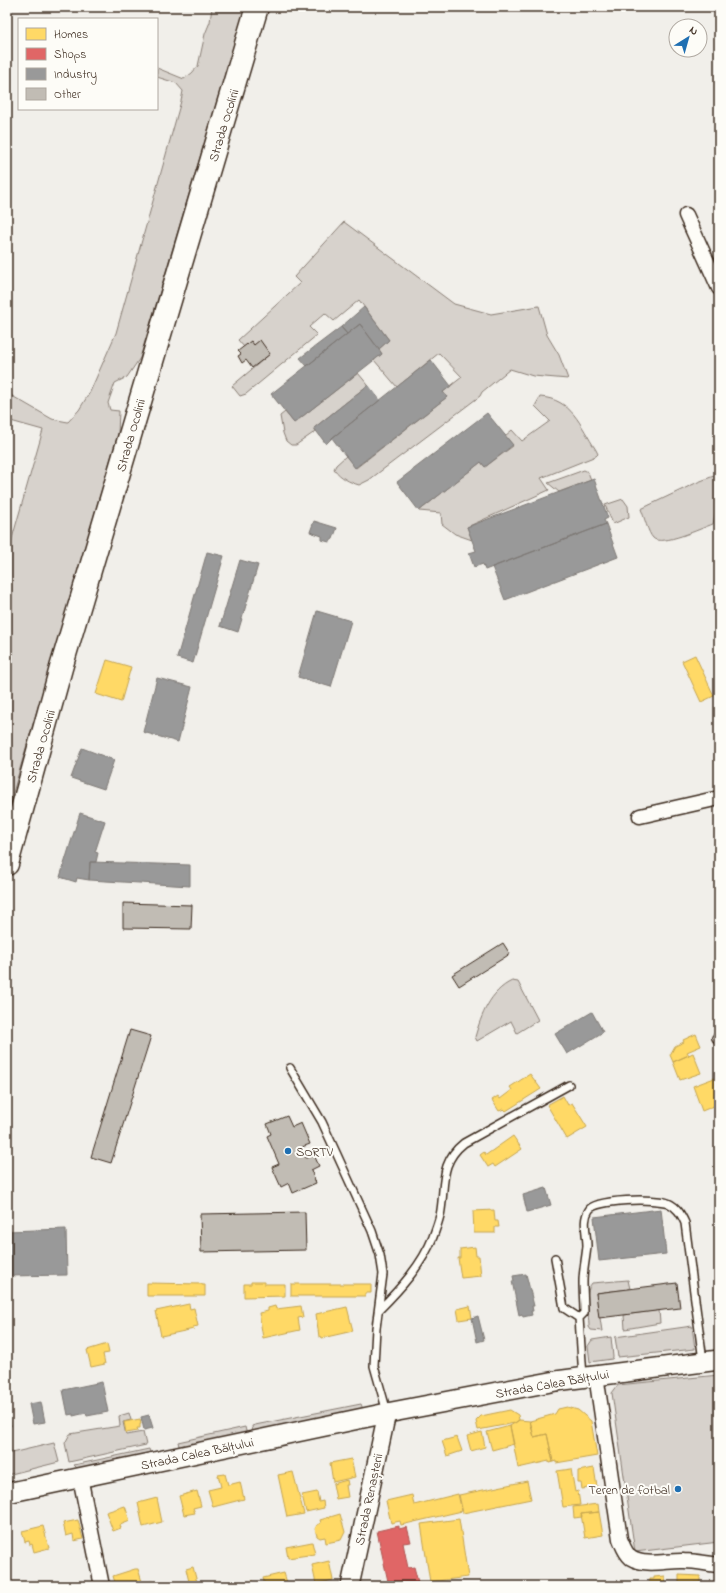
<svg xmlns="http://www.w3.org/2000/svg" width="726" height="1593" viewBox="0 0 726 1593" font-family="'Indie Flower',sans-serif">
<rect width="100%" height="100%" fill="#f1efea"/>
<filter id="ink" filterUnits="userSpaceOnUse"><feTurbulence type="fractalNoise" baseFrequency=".025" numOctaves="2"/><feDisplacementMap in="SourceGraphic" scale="8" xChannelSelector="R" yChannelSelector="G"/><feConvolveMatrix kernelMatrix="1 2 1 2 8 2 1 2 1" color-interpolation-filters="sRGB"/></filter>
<g filter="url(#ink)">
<path fill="#d7d2cc" stroke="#897e75" d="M212,7H245L140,358L127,377L115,383L108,403L110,410L119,411L118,434L7,813V556L43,430L7,420V393L52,419L68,422L79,410L90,392L116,333L181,101L183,91L176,83L157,77V68L184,79L192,73L198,66L205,34L210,22Z
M344,222L454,304L491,314L539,306L547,335L559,355L568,379L533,376L510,369L482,392L480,396L369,480L359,485C349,482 341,478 334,469L336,465L346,456L356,468L447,397L443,392L462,377L439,353L397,387L374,360L382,354L379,349L389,340L359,300L334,321L325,313L309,327L317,335L246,394L240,396L232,386L270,354L260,341L254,345L251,341L244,347L238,340L300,283L294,277Z
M358,373L368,385L314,428L316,431L296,445H291L286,441L283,433L280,416L285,412L294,423Z
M540,397C572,399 580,425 596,450L598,454L596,456L541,478L549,490L467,527L472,540L455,534L442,524L441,513L419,511L481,462L485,467L513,446L505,436L512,430L522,441L550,421L535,406Z
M584,470L588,472L591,480L559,492L548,483Z
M719,474V497L713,524C702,528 661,547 653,538C648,533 644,516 641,509L698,482Z
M623,499L628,506L629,517L613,524L605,505Z
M512,981L518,982L538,1020L517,1033L511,1021L477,1041L475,1037C481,1016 490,991 512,981Z
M628,1280L630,1289L596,1293L602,1331L591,1330L589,1327C589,1313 583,1295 592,1283Z
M659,1310L660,1323L625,1329L624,1315Z
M692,1326L695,1349L618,1357L615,1337Z
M611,1337L613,1357L612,1359L590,1362L588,1346L592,1340Z
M719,1375V1542L635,1552L612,1393L618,1385Z
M361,1404L363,1409L253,1434L252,1426L255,1425Z
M129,1413L131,1420L123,1422L126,1435L143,1432L146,1445L69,1462L65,1443L70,1434L120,1426L119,1416Z
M245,1427L247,1435L180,1450L178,1442Z
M54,1443L59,1462L7,1475V1454Z
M149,1449L151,1456L80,1471L74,1465Z"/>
<path fill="#ffd966" stroke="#c4a450" d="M695,655L714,696L701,702L682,661Z
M107,660L131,667L121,702L96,694Z
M696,1034L701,1046L687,1052L689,1055L673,1062L670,1055L675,1046L684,1042L683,1040Z
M693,1053L701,1073L680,1080L673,1062Z
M530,1074L541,1089L506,1111L504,1109L499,1111L492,1100L498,1096L500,1099L512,1090L510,1087Z
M717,1077L719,1083V1104L702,1111L693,1086Z
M563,1096L568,1105L572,1103L587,1127L567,1139L547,1105Z
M513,1136L522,1149L495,1167L493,1164L488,1167L480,1155L484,1152L486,1155Z
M494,1210L495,1221H498L499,1227H495V1233H474L473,1211Z
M475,1247L476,1256H479L481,1276L461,1278L458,1258H460V1249Z
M251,1282H264V1284H285V1296L244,1297V1284H251Z
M147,1283L202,1284V1285H205V1296H147Z
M291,1284H371V1293H365V1296H291Z
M189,1304L190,1309L194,1308L198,1326L193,1327L194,1329L161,1336L156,1311Z
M275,1306L276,1309L301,1306L303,1317L298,1318L300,1330L263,1338L259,1313L268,1311V1308Z
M470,1306L472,1318L459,1320L457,1309Z
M347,1307L353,1331L322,1338L321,1336L319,1337L316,1314Z
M107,1344L109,1353L103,1354L105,1364L91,1367L87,1350Z
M567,1407L578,1410L591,1421L597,1456L556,1463V1461L553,1462L547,1434L534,1437L530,1421L555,1414L558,1409Z
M510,1410L518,1415L519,1420L515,1423L478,1430L476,1421L481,1416Z
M140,1419L141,1424H140V1428H137L138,1431L126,1433L124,1422Z
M519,1420L530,1421L534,1437L547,1434L553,1462L549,1463V1461L518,1468L510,1426Z
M510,1426L514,1444L492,1450L487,1432Z
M482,1432L485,1447L471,1451L467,1436Z
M457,1437L462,1451L447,1456L442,1441Z
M351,1459L355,1477L333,1482L330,1463Z
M594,1468L597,1487L582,1489L581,1483H578V1471Z
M571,1469L575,1492L578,1491L580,1505L563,1507L557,1471Z
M293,1472L304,1514L287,1517L278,1475Z
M225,1474L228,1485L240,1482L244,1499L213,1507L208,1490L221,1487L218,1475Z
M347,1480L348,1485H346L348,1497L336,1499L333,1484Z
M527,1481L531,1499L463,1513L459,1495Z
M197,1491L201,1506L193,1508L195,1513L184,1515L179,1496Z
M317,1492L319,1502L323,1501L324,1508L306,1512L302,1495Z
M458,1494L462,1511L401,1525L400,1521L391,1523L386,1501L412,1495L414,1505Z
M157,1498L162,1522L143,1527L138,1503Z
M598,1504L599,1512L581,1514L582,1517L574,1518L573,1507Z
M125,1506L130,1521L120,1525L121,1528L113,1531L106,1512Z
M599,1512L603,1535L585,1538L581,1514Z
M340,1514L345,1532L341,1540L326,1543L325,1537L320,1538L317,1536L315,1529L317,1525L321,1523L320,1520Z
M459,1519L468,1577L430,1582L421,1524Z
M78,1520L83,1539L74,1541L73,1534L66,1536L63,1523Z
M43,1526L49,1548L34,1552L32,1544L30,1545L29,1541L25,1542L22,1531Z
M312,1542L315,1554L288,1558L286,1547Z
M329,1561L333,1580L316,1584L312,1565Z
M193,1567L198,1586H190L186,1569Z
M135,1569H138L143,1585L116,1586L113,1576Z
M284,1573L288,1586H275L274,1584L265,1586L263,1578Z
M679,1575L700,1576V1583H694V1586H679Z
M665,1576L666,1586H644L649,1585V1579H654V1577Z
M152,1581L153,1584L156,1583L157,1586H145L144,1583Z
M253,1581L254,1586H234V1585Z"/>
<path fill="#e06666" stroke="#ae5450" d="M399,1526V1529L407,1527L411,1542L403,1543L408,1568L414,1567L419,1586H389L377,1531Z"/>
<path fill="#999" stroke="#7d7874" d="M364,307L389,340L379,349L360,324L347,334L341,327Z
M360,324L382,354L294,423L271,394Z
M341,327L347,334L307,366L300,358Z
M431,360L451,386L443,392L447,397L355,468L332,438Z
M368,385L380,400L332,438L326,444L314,428Z
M487,413L513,445L485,467L481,462L419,511L397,482Z
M594,479L608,518L604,520L606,524L485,570L483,564L474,567L469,553L476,551L467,527Z
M314,521L337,528L333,539L329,542L322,540V536L310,532Z
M606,524L618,557L505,600L492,567Z
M207,552L224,556L193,663L177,658Z
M240,560L258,565L238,632L220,626Z
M317,611L351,621L331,687L298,677Z
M157,678L192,687L178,742L143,732Z
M82,748L114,760L104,789L71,778Z
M80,813L105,821L95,852L98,853L96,862H90L89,880L77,878L76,882L60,877Z
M90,862L190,865V886L89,880Z
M592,1012L603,1032L567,1054L555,1034Z
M546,1188L551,1205L527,1212L523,1195Z
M661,1209L666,1254L599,1261L594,1217Z
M66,1229L67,1275L7,1276V1231Z
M526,1274L534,1306H532L533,1311H531L532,1315L523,1317L522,1314L519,1315L512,1281H514L513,1276Z
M478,1316L484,1340L477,1342L472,1318Z
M102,1382L108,1412L87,1416L86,1413L73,1416V1414L68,1415L63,1390Z
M41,1402L45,1422L33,1424L29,1404Z
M7,1406L11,1426L7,1427Z
M149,1415L153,1428L144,1430L141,1417Z"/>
<path fill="#c1bcb4" stroke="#3b2a1e" d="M260,340L270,354L252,368L246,360L242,363L238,356L241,354L238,351L251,341L254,345Z
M123,903L192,905L191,929L123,928Z
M503,943L510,954L459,986L452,975Z
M130,1030L151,1036L111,1163L91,1157Z
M287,1116L292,1127L301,1123L310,1144L302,1147L306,1158L314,1155L319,1166L311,1170L316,1183L293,1193L289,1183L281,1187L272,1167L279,1164L267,1136L271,1134L267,1124Z
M305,1212L306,1250L201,1252L200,1214Z
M677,1283L680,1308L599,1318L596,1293Z"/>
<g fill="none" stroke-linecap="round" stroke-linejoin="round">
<defs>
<path id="service" d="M716,1038L719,1043
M290,1068L322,1122L372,1231L380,1255L383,1274L376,1328L374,1366L387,1412
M555,1258L564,1308L579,1318
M379,1310C400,1289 422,1265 433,1237C436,1228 440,1219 441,1210C445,1183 440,1162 464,1143L569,1085
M583,1377L579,1318L584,1313C584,1302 583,1292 583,1282C583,1270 586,1258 587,1246C587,1234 582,1220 589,1210C595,1199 656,1198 668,1203C677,1207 681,1214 685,1223L703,1361"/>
<path id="minor" d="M686,215L719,288
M640,816L719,798
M596,1375L620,1539C623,1546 625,1553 631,1558C646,1567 668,1560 684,1561C696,1561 708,1564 719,1565
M80,1477L102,1586"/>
<path id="tertiary" d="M350,1586L387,1413"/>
<path id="secondary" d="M7,1493L387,1413L556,1381L719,1360"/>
<path id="primary" d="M7,864L61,668L257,7"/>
</defs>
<use href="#service" stroke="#3b2a1e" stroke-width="10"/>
<use href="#minor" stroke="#3b2a1e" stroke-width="17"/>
<use href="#tertiary" stroke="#3b2a1e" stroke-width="20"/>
<use href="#secondary" stroke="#3b2a1e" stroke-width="22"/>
<use href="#primary" stroke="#3b2a1e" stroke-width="25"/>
<use href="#service" stroke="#fdfcf7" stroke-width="7"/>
<use href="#minor" stroke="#fdfcf7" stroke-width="14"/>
<use href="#tertiary" stroke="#fdfcf7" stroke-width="17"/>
<use href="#secondary" stroke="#fdfcf7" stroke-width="19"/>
<use href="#primary" stroke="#fdfcf7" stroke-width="22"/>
</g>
</g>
<g fill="#1f6fb2" stroke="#fdfcf7" stroke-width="1.5">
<circle cx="288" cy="1151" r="4"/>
<circle cx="678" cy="1489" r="4"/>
</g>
<g text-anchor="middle" stroke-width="4" stroke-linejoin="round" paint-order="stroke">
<g font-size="13" fill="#3b2a1e" stroke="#fdfcf7">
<text transform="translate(223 125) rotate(-73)" y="5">Strada Ocolirii</text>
<text transform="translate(130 435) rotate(-74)" y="5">Strada Ocolirii</text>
<text transform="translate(40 746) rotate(-74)" y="5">Strada Ocolirii</text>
<text transform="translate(552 1383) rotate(-10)" y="5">Strada Calea Bălțului</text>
<text transform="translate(197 1453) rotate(-12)" y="5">Strada Calea Bălțului</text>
<text transform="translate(368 1499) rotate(-78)" y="5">Strada Renașterii</text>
</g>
<g font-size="13" fill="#3b2a1e" stroke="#fdfcf7" text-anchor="start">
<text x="296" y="1156">SORTV</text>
<text x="670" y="1494" text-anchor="end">Teren de fotbal</text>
</g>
</g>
<rect width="726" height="1593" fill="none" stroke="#fdfcf7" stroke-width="24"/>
<rect x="12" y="12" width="702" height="1569" fill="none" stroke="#3b2a1e" stroke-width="1.5" filter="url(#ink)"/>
<rect x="18" y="18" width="140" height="92" fill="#fdfcf7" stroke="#afa8a0"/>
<rect x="26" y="28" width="20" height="12" fill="#ffd966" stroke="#afa8a0"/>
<text x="54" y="38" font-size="12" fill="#3b2a1e">Homes</text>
<rect x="26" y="48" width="20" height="12" fill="#e06666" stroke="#afa8a0"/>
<text x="54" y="58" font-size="12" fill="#3b2a1e">Shops</text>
<rect x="26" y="68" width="20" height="12" fill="#999999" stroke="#afa8a0"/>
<text x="54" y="78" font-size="12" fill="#3b2a1e">Industry</text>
<rect x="26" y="88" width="20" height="12" fill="#c1bcb4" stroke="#afa8a0"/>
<text x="54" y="98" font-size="12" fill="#3b2a1e">Other</text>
<g transform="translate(688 38) rotate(37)"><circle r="19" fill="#fdfcf7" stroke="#afa8a0"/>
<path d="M0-3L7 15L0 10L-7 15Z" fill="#1f6fb2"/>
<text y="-6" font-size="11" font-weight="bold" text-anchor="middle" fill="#3b2a1e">N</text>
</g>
</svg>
